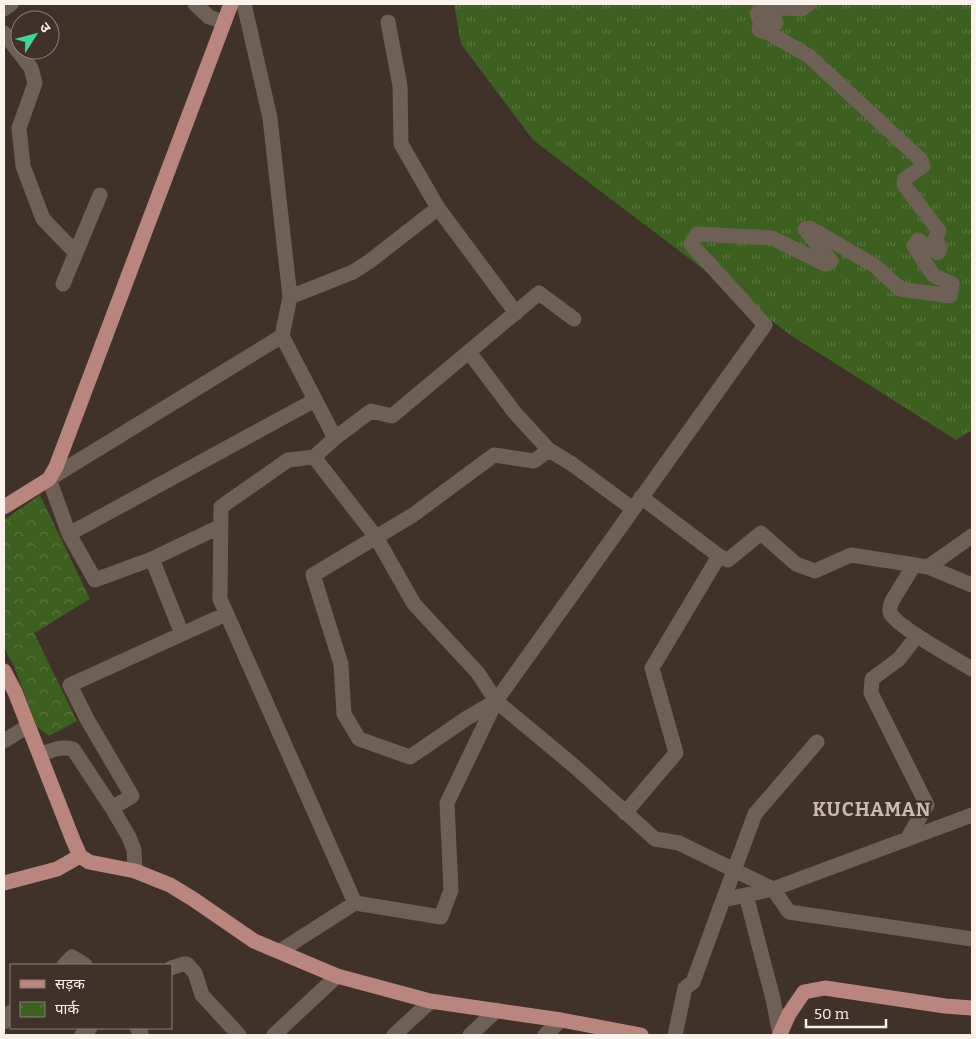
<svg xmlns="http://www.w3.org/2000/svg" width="976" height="1039" viewBox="0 0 976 1039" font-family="Bitter,'Noto Sans Devanagari',serif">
<defs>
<pattern id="grass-tufts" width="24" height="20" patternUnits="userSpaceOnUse" patternTransform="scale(1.25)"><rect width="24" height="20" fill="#3d5f20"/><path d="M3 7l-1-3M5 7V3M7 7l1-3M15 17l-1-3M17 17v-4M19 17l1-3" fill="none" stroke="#5a7641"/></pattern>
<pattern id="park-crowns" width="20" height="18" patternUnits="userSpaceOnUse" patternTransform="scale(1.25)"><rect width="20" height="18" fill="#3d5f20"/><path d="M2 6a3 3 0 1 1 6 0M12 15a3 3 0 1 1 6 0" fill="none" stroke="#5a7641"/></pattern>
</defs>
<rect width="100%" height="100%" fill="#403229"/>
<path fill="url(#grass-tufts)" d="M454,4H972V430L956,440L789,334L533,140L461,44Z"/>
<path fill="url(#park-crowns)" d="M40,495L90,599L34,633L77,721L49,736L37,727L14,666L4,648V520Z"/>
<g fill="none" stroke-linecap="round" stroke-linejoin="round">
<path stroke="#6f6055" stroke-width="15" d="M195,4L209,17L224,22
M244,4L270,118L290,297L282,336L335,438
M4,9L11,4
M388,22L400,86L401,144L438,208L516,313
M4,33L31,68L35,83L19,128L23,166L43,219L75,252
M63,284L100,195
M290,297L353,272L370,261L438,208
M469,352L515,413L549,450
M314,457L376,537L414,604L478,673L496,701L573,765L655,839L679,843L773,889L789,912L972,939
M641,497L719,556L728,560L761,533L796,564L815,571L851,555L928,567L972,585
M221,526L152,559L95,580L69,534L49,479L282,336
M69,534L315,400
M152,559L182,634
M914,565L892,601C891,604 889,608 890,612C894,625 957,660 972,669
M928,567L972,536
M496,701L467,718L410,757L359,739L344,714L341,664L313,575L413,515L494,455L534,461L549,450L572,464L633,509
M4,741L28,726
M40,755C52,750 60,746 73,749L112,808L129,837L134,850L135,871
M112,808L132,796L87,719L70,685L226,614
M625,813L676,753L652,668L719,556
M907,839L927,805L871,693L872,679L899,659L917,636
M746,895L773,999L780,1034
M723,900L755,814L817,742
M355,903L220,599L221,507L288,460L314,457L335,438L371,411L392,416L539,293L574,319
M280,951L355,903L441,917L451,890L447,803L496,701L765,325L691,244L697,234L772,238L825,264L831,261L805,229L810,228L875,266L900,289L950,296L952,284L933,275L914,246L918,240L938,253L940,248L935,239L939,231L904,185L905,179L923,166L921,160L809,56L769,33L759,30L760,26L776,23L775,20L759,19L757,14L764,7L802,9L809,4
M64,965L72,957L85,965
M171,968L183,964H187L195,973L202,995L239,1035
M4,1022L11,1012
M137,1028L141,1033V1035
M82,1035L90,1028
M274,1035L337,976
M394,1035L430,1002
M470,1035L497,1010
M545,1035L561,1020
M675,1035L685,988L693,982L723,900L773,889L972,815"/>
<path stroke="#b9867e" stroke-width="15" d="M4,507L49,479L56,467L231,4
M4,671L15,692L73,840L80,856L89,862L135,871L170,885L193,899L254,941L337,976L430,1001L561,1020L641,1035
M4,883L57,869L80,856
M780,1034L789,1014L804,992L825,988L945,1006L972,1008"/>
</g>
<g text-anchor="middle" stroke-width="4.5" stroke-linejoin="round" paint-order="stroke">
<g font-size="19" font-weight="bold" letter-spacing="1" fill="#ccbaaf" stroke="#403229">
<text x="872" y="816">KUCHAMAN</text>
</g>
</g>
<rect width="976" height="1039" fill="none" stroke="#fbf2ec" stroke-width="10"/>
<rect x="10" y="964" width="162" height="65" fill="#403229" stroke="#8b7f77"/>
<rect x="20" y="980" width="25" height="8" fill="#b9867e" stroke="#8b7f77"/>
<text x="55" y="989" font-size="15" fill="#fbf2ec">सड़क</text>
<rect x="20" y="1002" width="25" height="15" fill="url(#park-crowns)" stroke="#8b7f77"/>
<text x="55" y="1014" font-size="15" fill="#fbf2ec">पार्क</text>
<g transform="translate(35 35) rotate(54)"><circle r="24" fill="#403229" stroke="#8b7f77"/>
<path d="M0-4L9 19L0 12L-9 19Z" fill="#44d49f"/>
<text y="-8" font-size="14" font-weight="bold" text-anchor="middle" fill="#fbf2ec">उ</text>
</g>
<path d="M806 1019v8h80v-8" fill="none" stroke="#fbf2ec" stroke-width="2.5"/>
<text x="814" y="1019" font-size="15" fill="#fbf2ec" stroke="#403229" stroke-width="4" paint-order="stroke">50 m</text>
</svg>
